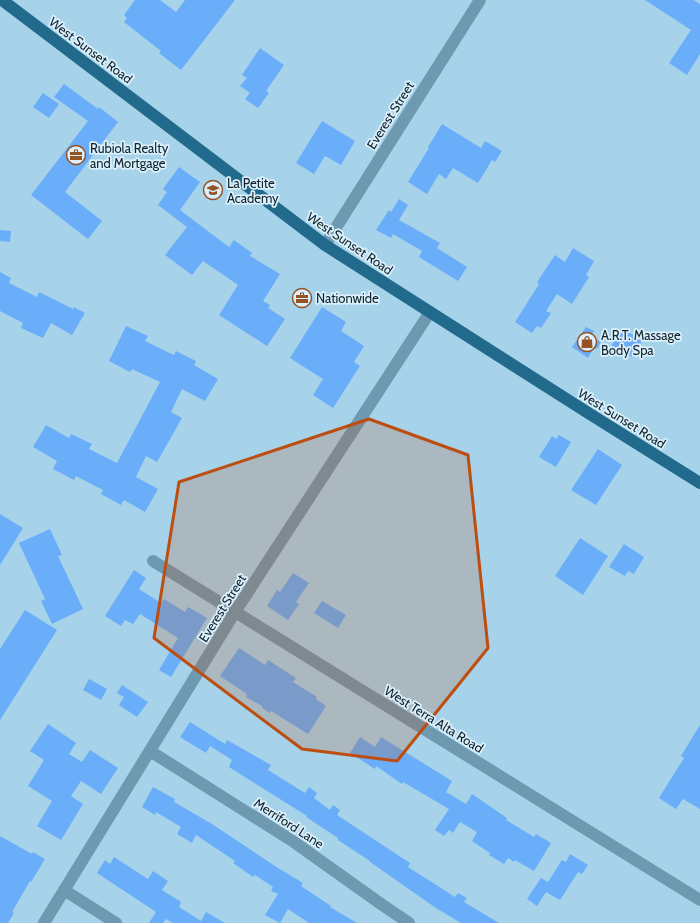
<svg xmlns="http://www.w3.org/2000/svg" width="700" height="923" viewBox="0 0 700 923" font-family="Cabin,sans-serif">
<rect width="100%" height="100%" fill="#a7d3ea"/>
<path fill="#6aadf8" d="M135,0H160L176,12L185,0H235L181,70L159,53L161,51L124,22L127,18L124,15Z
M645,0H694L700,4V54L687,75L669,63L691,30Z
M260,48L284,65L266,91L269,93L258,108L245,99L250,93L240,86L247,78L242,75Z
M64,84L98,109L99,107L118,122L65,192L102,221L88,239L31,195L88,121L54,97Z
M43,93L59,104L49,118L33,107Z
M322,121L355,141L341,165L325,156L314,174L296,163Z
M442,124L481,148L485,141L502,151L495,162L492,160L478,183L453,168L446,179L439,174L427,194L408,182L429,148L428,147Z
M179,167L200,182L180,210L229,247L234,240L252,253L250,256L280,274L263,301L270,305L268,308L285,319L267,346L219,315L238,285L203,261L192,275L165,255L187,227L158,205L167,192L163,189Z
M399,199L408,205L399,220L440,243L437,248L467,267L458,281L419,257L422,251L393,234L391,238L376,230L389,210L391,212Z
M0,230L11,231L10,242L0,241Z
M573,248L594,261L586,275L589,277L572,304L557,294L546,311L551,313L541,328L537,326L532,333L515,322L539,284L537,282L555,255L565,262Z
M0,272L11,278L9,283L37,297L39,292L73,309L74,307L85,313L72,335L51,323L43,338L21,328L23,323L0,311Z
M322,307L346,322L341,331L364,346L354,362L360,366L333,408L313,395L323,379L290,358Z
M126,326L148,336L145,341L174,355L176,351L196,361L194,365L218,379L205,401L182,389L171,412L182,418L157,462L146,456L136,477L158,489L145,512L124,500L121,505L101,494L103,490L76,476L74,480L53,469L57,461L33,447L46,425L69,438L71,434L92,444L89,449L117,463L160,382L132,369L130,372L109,361Z
M586,327L594,331L591,336L601,342L597,349L594,348L588,358L572,347Z
M622,328L642,341L632,357L624,352L621,357L609,350Z
M559,435L571,442L556,467L539,457L552,436L556,439Z
M598,449L622,465L596,505L571,490Z
M0,514L23,528L0,565Z
M50,529L62,555L58,556L83,609L52,624L41,601L45,599L19,543Z
M580,538L608,556L583,595L555,576Z
M624,544L644,557L634,574L628,571L625,576L609,567Z
M134,570L146,578L139,589L161,603L164,599L185,612L188,607L207,618L171,677L159,670L178,638L140,614L133,624L125,620L121,626L105,616Z
M293,573L309,583L296,602L299,604L288,620L267,606L277,590L280,592Z
M322,601L346,615L338,628L314,613Z
M25,610L57,630L0,720V649Z
M239,648L265,665L268,660L296,678L293,682L317,697L316,699L326,706L308,734L271,711L270,713L262,708V706L246,697L247,694L220,676Z
M89,679L107,689L101,700L83,690Z
M122,685L148,702L137,717L119,705L124,697L117,693Z
M190,722L225,744L227,740L271,765L268,770L305,793L309,787L317,793L314,798L330,810L333,805L340,810L337,815L410,863L408,867L455,897L458,893L467,898L464,902L499,923H461L436,908L370,862V861L338,840V838L306,817L307,816L229,767L232,760L210,746L206,753L180,737Z
M48,724L76,743L69,754L82,762L90,750L118,768L101,794L81,781L71,796L83,804L61,840L37,826L52,801L28,786L44,760L30,751Z
M700,725V809L683,799L676,809L659,798L684,758L681,756Z
M360,737L375,747L381,737L452,781L446,792L466,804L472,794L507,818L506,820L534,837L536,834L551,843L534,871L515,860L514,862L508,858L504,864L489,855L490,853L472,841L477,832L460,822L453,833L449,830L444,836L435,830L449,809L403,782L402,784L376,766L375,769L350,753Z
M153,787L175,799L174,802L212,824L278,868L303,883L301,886L331,906L330,907L357,923H309L288,909L280,923L265,915L278,894L271,891L273,887L255,875L253,877L233,863L235,861L196,835L192,843L177,834L181,827L156,812L155,815L142,807Z
M0,836L32,854L33,852L45,859L31,882L30,881L12,912L14,913L8,923H0Z
M570,854L588,865L582,874L578,872L560,900L546,892L537,906L527,899L541,878L548,882L562,860L566,862Z
M114,857L148,879L153,871L168,881L162,890L181,902L179,907L201,921L206,912L225,923H173L166,919L163,923H149L156,912L97,873L105,860L110,864Z"/>
<g fill="none" stroke-linecap="round" stroke-linejoin="round">
<path stroke="#6e99b0" stroke-width="12" d="M325,245L480,0
M153,561L700,900
M150,751L294,842L381,904L409,923
M64,890L116,923
M44,923L235,612L430,312"/>
<path stroke="#216a8c" stroke-width="12" d="M2,0L325,245L593,416L700,483"/>
</g>
<path fill="#bd4e12" fill-opacity="0.2" stroke="#bd4e12" stroke-width="3" stroke-linejoin="round" d="M369,419L468,455L488,648L397,761L302,749L154,638L179,482Z"/>
<defs>
<symbol id="office-ring" viewBox="-11 -11 22 22"><circle r="9.5" fill="#daf0fc" stroke="#965224" stroke-width="1.5"/><path d="M-6-3h4V-5.5h4V-3h4V5H-6ZM-1-4.5V-3h2v-1.5ZM-6 0V1H6V0Z" fill="#965224"/></symbol>
<symbol id="school-ring" viewBox="-11 -11 22 22"><circle r="9.5" fill="#daf0fc" stroke="#965224" stroke-width="1.5"/><path d="M0-5L7-2L0 1L-7-2ZM-4 1L0 2.5L4 1V4Q0 6-4 4Z" fill="#965224"/></symbol>
<symbol id="shop-ring" viewBox="-11 -11 22 22"><circle r="9.5" fill="#daf0fc" stroke="#965224" stroke-width="1.5"/><path d="M-5-2.5h2.3a2.7 3.5 0 0 1 5.4 0H5L5.5 6h-11ZM-1.5-2.5h3a1.5 2.3 0 0 0-3 0Z" fill="#965224"/></symbol>
</defs>
<g fill-rule="evenodd">
<use href="#office-ring" x="65" y="144" width="22" height="22"/>
<use href="#school-ring" x="202" y="179" width="22" height="22"/>
<use href="#office-ring" x="291" y="287" width="22" height="22"/>
<use href="#shop-ring" x="576" y="331" width="22" height="22"/>
</g>
<g text-anchor="middle" stroke-width="3.5" stroke-linejoin="round" paint-order="stroke">
<g font-size="13" fill="#11222b" stroke="#daf0fc">
<text transform="translate(91 50) rotate(37)" y="5">West Sunset Road</text>
<text transform="translate(390 115) rotate(-58)" y="5">Everest Street</text>
<text transform="translate(350 243) rotate(34)" y="5">West Sunset Road</text>
<text transform="translate(622 418) rotate(32)" y="5">West Sunset Road</text>
<text transform="translate(222 608) rotate(-58)" y="5">Everest Street</text>
<text transform="translate(434 719) rotate(32)" y="5">West Terra Alta Road</text>
<text transform="translate(289 823) rotate(33)" y="5">Merriford Lane</text>
</g>
<g font-size="13" fill="#11222b" stroke="#daf0fc" text-anchor="start">
<text x="90" y="153">Rubiola Realty<tspan x="90" dy="15">and Mortgage</tspan></text>
<text x="227" y="188">La Petite<tspan x="227" dy="15">Academy</tspan></text>
<text x="316" y="303">Nationwide</text>
<text x="601" y="340">A.R.T. Massage<tspan x="601" dy="15">Body Spa</tspan></text>
</g>
</g>
</svg>
